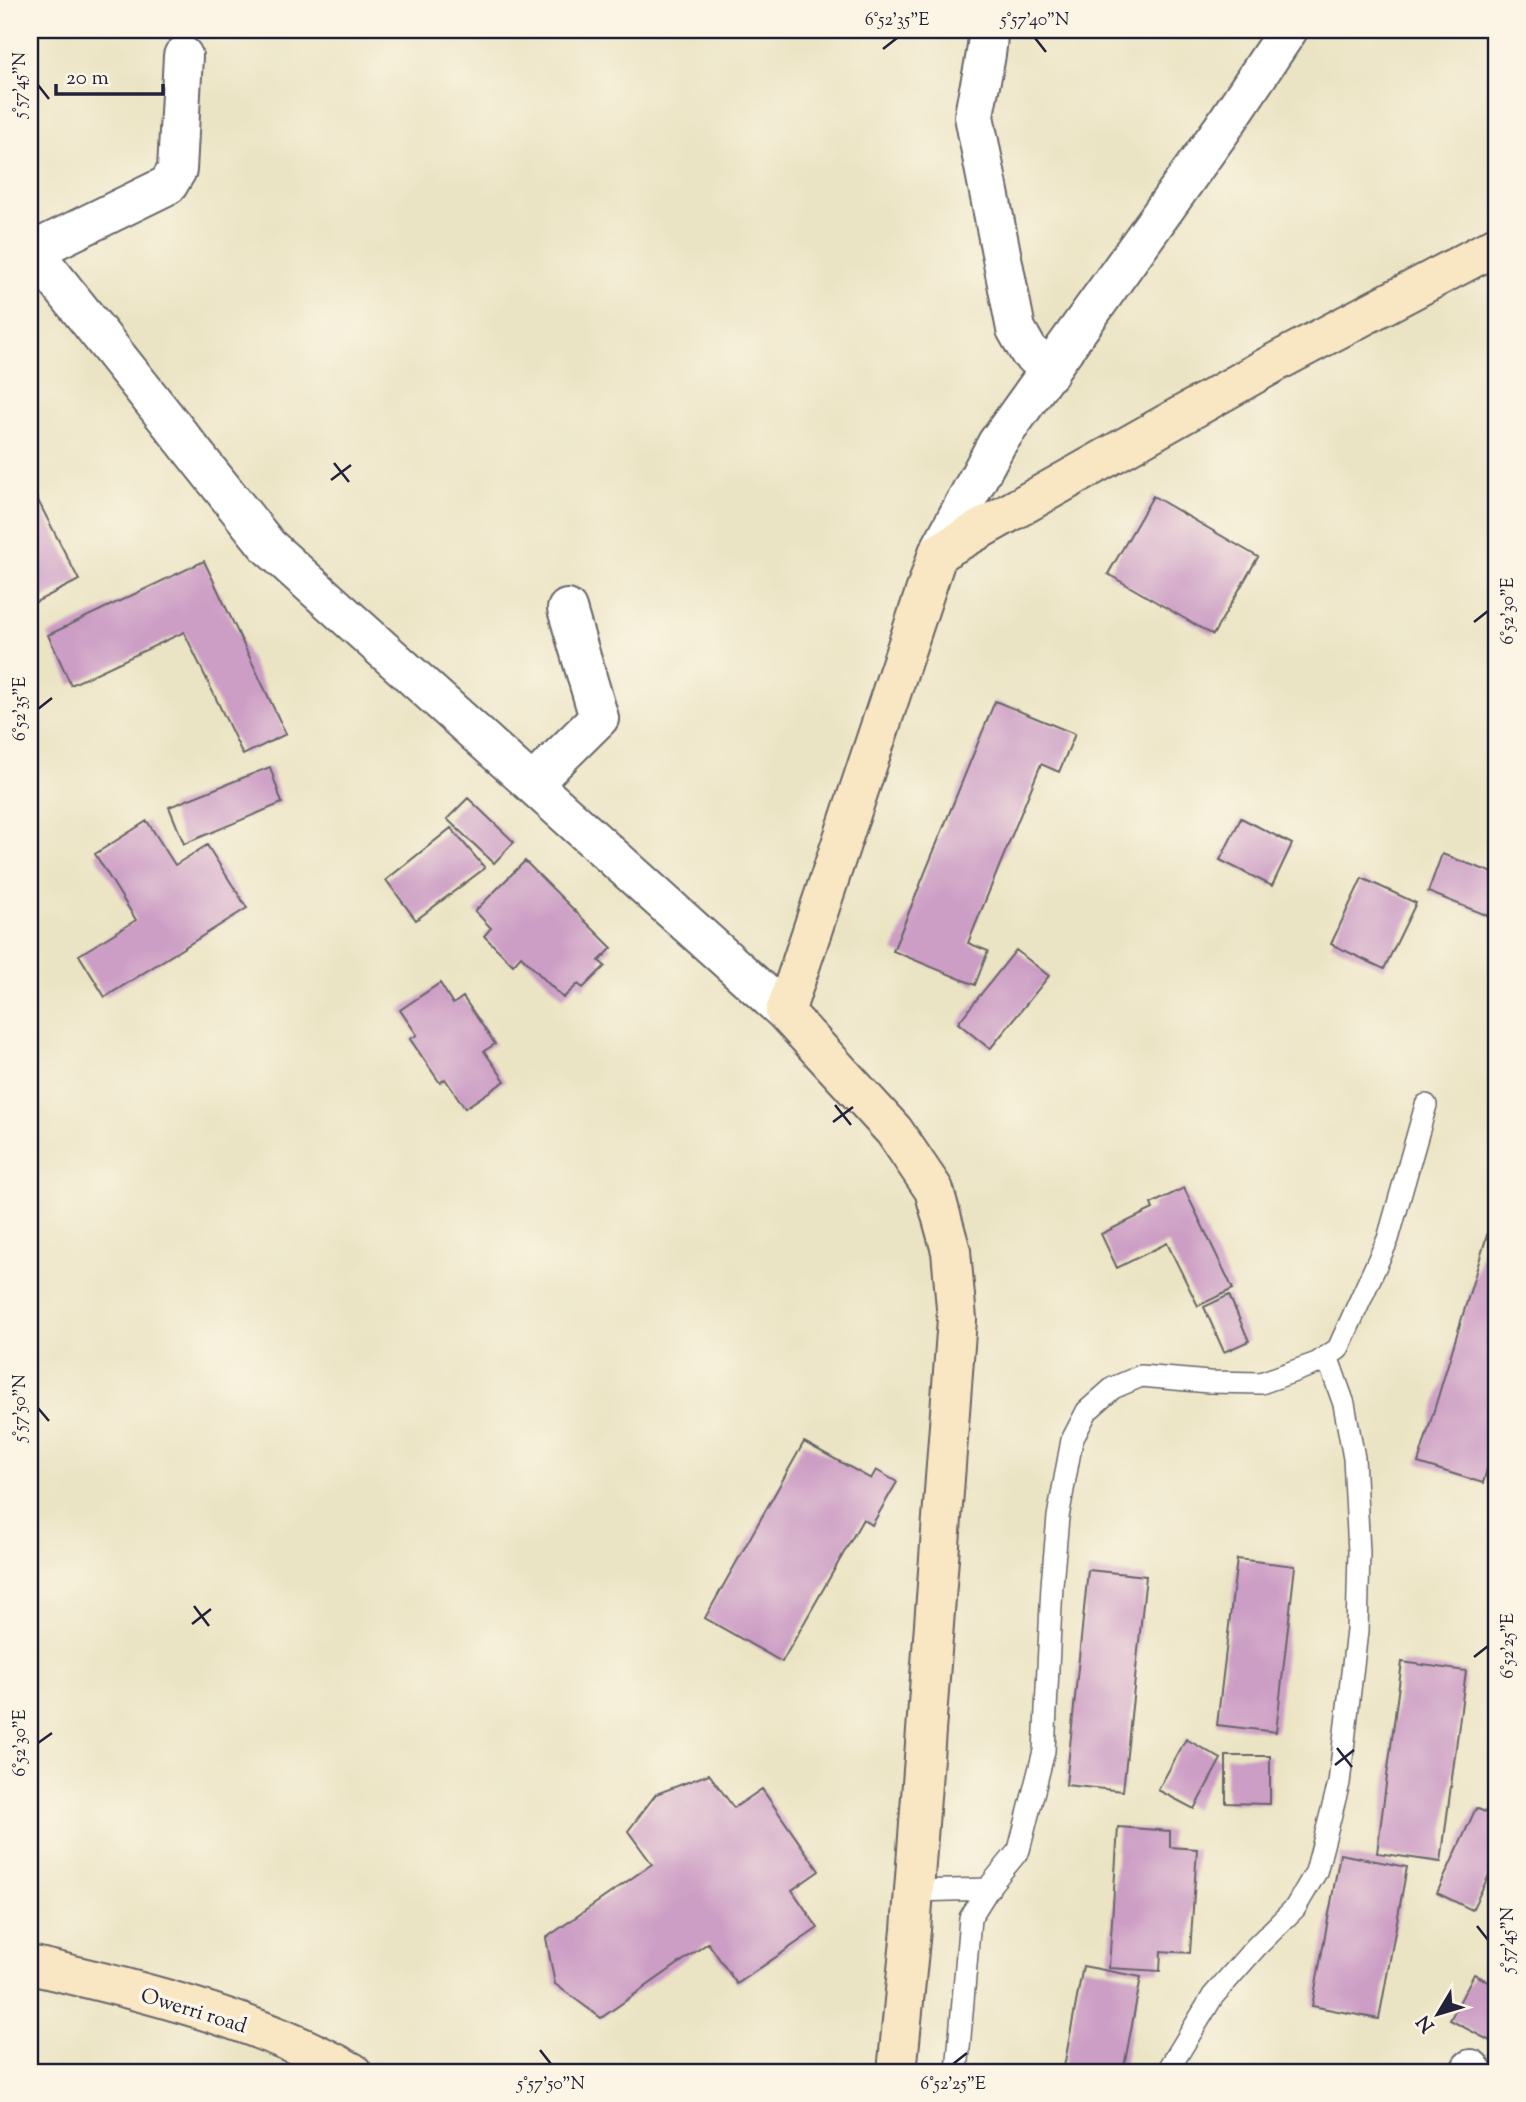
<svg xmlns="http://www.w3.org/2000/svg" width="1526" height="2102" viewBox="0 0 1526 2102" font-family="'Sorts Mill Goudy',serif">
<rect width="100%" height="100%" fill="#fcf5e5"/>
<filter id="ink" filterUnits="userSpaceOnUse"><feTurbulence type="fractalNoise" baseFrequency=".0143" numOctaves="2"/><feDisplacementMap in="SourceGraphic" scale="14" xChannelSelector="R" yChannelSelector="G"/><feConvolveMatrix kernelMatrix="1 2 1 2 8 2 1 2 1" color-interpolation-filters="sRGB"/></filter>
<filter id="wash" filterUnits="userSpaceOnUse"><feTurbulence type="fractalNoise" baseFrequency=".00686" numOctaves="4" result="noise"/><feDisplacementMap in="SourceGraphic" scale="28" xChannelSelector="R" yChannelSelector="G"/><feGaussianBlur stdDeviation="1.57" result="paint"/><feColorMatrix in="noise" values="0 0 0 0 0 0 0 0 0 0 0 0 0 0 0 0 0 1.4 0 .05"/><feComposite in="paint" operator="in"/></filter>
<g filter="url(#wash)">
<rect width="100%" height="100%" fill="#ebe4c4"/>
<g id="blocks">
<path fill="#cc9dc5" d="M30,485L79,580L32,604L30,600Z
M1153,496L1258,557L1213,635L1108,574Z
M204,561L286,734L243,755L184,632L71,685L48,635Z
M995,701L1075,734L1059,772L1041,764L968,943L988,951L975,985L893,951Z
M270,767L282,803L184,844L169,807Z
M468,798L514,842L494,863L447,819Z
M1241,818L1292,844L1272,886L1220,860Z
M147,821L175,865L207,845L247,908L105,997L79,955L136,920L95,854Z
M451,828L485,868L416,920L386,880Z
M1442,854L1496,874V904L1491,917L1428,892Z
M525,861L612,948L599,961L605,966L583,988L578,984L563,998L521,956L513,965L484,936L491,928L475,911Z
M1362,878L1416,903L1384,969L1331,944Z
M1016,950L1049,976L990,1049L958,1023Z
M440,983L453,1004L463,997L495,1044L484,1051L505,1081L465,1108L445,1079L440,1083L410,1039L417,1035L400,1010Z
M1184,1188L1233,1289L1198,1306L1167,1243L1117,1268L1101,1234L1153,1209L1151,1204Z
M1491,1222L1496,1224V1440L1483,1483L1418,1463Z
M1229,1295L1249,1341L1224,1352L1204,1307Z
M804,1442L871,1479L876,1470L897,1482L872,1525L863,1519L782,1662L705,1618Z
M1237,1559L1295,1566L1276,1732L1217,1725Z
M1088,1570L1146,1576L1123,1791L1066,1785Z
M1402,1662L1466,1671L1441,1862L1377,1853Z
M1186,1739L1221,1759L1194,1809L1158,1790Z
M1226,1756H1270V1804L1226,1803Z
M709,1774L734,1808L762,1789L819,1871L792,1890L818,1928L737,1984L708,1943L601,2018L555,1984L546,1938L652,1864L628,1831L656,1794Z
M1476,1808L1496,1817V1876L1490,1873L1472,1910L1437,1893Z
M1118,1827L1170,1831V1847L1197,1849L1190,1953L1161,1951L1160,1971L1109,1968Z
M1340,1854L1407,1867L1379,2019L1312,2006Z
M1083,1966L1141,1977L1123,2072H1063Z
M1474,1974L1496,1986V2044L1450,2020Z"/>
</g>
</g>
<g filter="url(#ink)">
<use href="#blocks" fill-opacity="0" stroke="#68666b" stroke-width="2"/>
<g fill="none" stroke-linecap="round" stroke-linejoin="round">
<defs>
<path id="lane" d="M913,1891L989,1889
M957,2072L970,1918L992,1883L1019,1850L1044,1751L1052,1585L1058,1517L1072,1440L1087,1411L1113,1388L1141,1376L1209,1382L1261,1383L1317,1363L1338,1349L1388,1239L1426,1105
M1167,2072L1213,1996L1256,1947L1295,1908L1316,1872L1339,1783L1357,1631L1359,1552L1354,1458L1344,1404L1327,1356"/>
<path id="street" d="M988,30C988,59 978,87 974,116L1016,329L1029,352L1043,363L1049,373
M30,247L268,546L785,1012
M33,251L168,185L177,170L183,56
M938,553L997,443L1222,129L1288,30
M532,784L599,718L567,609
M1471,2069L1473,2072"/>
<path id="secondary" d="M30,1965C136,1989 257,2019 352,2072
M897,2072L911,1930L957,1319L951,1251L934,1190L894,1131L785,1012L938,553L1276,362L1496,246"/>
</defs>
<use href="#lane" stroke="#68666b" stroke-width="24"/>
<use href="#street" stroke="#68666b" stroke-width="42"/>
<use href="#secondary" stroke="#68666b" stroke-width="42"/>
<use href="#lane" stroke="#fff" stroke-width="21"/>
<use href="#street" stroke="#fff" stroke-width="38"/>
<use href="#secondary" stroke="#f9e7c3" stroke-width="38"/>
</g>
</g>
<path fill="none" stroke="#22223b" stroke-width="2.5" d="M1035,38L1046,52M883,49L897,38M38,85L49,99M334,463L349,482M331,480L351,465M1474,622L1488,611M38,709L52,698M835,1105L851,1125M833,1122L853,1107M38,1408L49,1421M194,1606L209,1626M192,1624L211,1609M1474,1657L1488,1646M38,1743L52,1733M1337,1748L1352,1767M1335,1765L1354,1750M1477,1926L1488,1940M540,2050L551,2064M953,2064L967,2053"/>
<g text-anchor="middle" stroke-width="7" stroke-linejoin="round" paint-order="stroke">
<g font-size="21" fill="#22223b" stroke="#fcf5e5">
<text transform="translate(194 2010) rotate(17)" y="7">Owerri road</text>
</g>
</g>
<rect width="1526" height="2102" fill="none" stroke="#fcf5e5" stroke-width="77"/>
<g transform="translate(1438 2014) rotate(232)" stroke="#fcf5e5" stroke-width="5" paint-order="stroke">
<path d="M0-5L12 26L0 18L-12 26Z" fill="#22223b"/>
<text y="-10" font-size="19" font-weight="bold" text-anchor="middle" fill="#22223b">N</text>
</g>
<path d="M56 84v10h107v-10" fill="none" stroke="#22223b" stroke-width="3.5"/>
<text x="66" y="84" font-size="21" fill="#22223b" stroke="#fcf5e5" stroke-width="5" paint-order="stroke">20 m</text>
<rect x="38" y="38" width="1450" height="2026" fill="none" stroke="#22223b" stroke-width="2.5"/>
<g font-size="18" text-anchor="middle" fill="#22223b">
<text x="897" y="25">6°52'35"E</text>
<text x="1035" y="25">5°57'40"N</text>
<text transform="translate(19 85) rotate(-90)" y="6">5°57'45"N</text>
<text transform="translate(1507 611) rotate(-90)" y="6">6°52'30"E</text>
<text transform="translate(19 709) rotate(-90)" y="6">6°52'35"E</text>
<text transform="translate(19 1408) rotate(-90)" y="6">5°57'50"N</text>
<text transform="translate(1507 1646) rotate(-90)" y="6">6°52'25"E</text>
<text transform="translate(19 1743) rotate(-90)" y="6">6°52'30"E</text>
<text transform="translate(1507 1940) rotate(-90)" y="6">5°57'45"N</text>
<text x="551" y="2089">5°57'50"N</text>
<text x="953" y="2089">6°52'25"E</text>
</g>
</svg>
